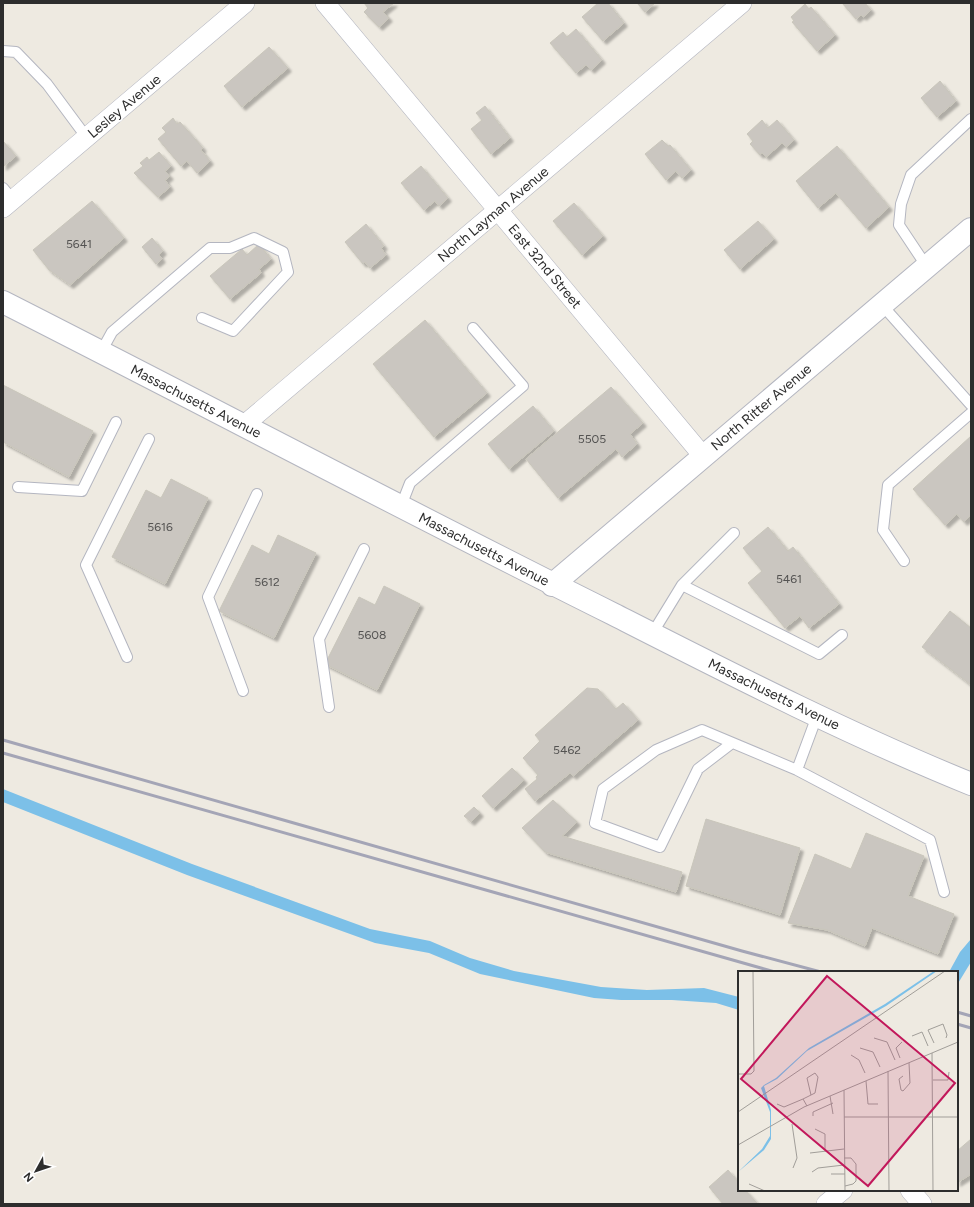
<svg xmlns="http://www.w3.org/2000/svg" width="974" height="1207" viewBox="0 0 974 1207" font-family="Figtree,sans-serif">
<defs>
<filter id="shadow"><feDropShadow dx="3.5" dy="3.5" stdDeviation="1" flood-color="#0004"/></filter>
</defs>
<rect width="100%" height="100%" fill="#eeeae1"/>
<path fill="#7cc0e8" d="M3,789L192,864L370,929L430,941L470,958L514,971L601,987L647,990L704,988L739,997V1010L716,1003L672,1000H621L594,998L480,974L429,953L375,943L339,930L187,875L3,802Z
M971,939V962L957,985V972H949L960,952Z"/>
<path fill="#cac6c0" stroke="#c9c6bb" filter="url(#shadow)" d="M364,3H394L383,12L389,18L379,27L364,12L368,8Z
M598,3H608L624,23L603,41L582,17Z
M637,3H655L645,12Z
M842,3H865L871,10L863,17L861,15L856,19Z
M805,4L809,9L811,7L835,35L817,51L792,22L794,21L791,17Z
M576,29L602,60L591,70L586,65L576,73L550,43L563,32L567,37Z
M269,47L288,68L242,107L224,86Z
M940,81L956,101L937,117L921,98Z
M485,106L510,138L491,154L471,129L482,120L476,113Z
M173,118L177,124L180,122L203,148L201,150L210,161L197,173L187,161L181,166L158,139L166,132L162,128Z
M762,120L768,128L777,120L794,140L786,147L782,143L766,157L762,153L760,155L750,144L753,141L747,134Z
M662,140L668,146L670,145L691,170L682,178L676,171L666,180L645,154Z
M3,141L16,156L3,167Z
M837,146L889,207L866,228L836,193L818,208L796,181Z
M159,152L171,166L165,171L170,176L165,180L170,187L158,197L134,173L143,166L140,163L147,157L149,160Z
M421,166L448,198L439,206L435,201L424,210L401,183Z
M92,201L124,238L70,285L49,270L33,250Z
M574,203L603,236L582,255L553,221Z
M758,221L774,239L740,269L724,250Z
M366,224L384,246L381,248L386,255L370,268L365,262L363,264L345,242Z
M152,238L163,251L159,255L162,259L156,264L142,247Z
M259,244L271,259L259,269L261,273L230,299L210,276L242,249L247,255Z
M425,320L487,393L434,437L373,364Z
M3,385L93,431L69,477L3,442Z
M611,387L643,423L630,434L637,444L622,457L616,449L558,498L526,459Z
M533,406L554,431L509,469L488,444Z
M971,436V515L964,522L957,514L945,525L913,489Z
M171,479L208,498L165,584L112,557L146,490L161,498Z
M768,527L788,551L793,547L839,604L809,628L800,616L785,628L748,583L762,571L743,548Z
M278,535L316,553L274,638L219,611L252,545L269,554Z
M384,586L420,604L377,690L325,664L359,597L375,605Z
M950,611L971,628V685L922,647Z
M587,688L598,689L616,709L623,703L638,720L573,776L570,773L535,801L525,789L537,779L536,777L538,775L523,758L540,741L535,735Z
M512,768L524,780L493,808L482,796Z
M553,800L577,822L562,836L682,872L676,892L545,852L522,828Z
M474,807L480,813L471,822L464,816Z
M706,819L800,848L780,915L686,886Z
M866,833L924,856L908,896L954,914L938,954L872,928L865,946L827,930L788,923L815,854L851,869Z
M971,1139V1174L957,1183V1151Z
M728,1170L739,1183V1190H745L758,1204H723L709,1187Z"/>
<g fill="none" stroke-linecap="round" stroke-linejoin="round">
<defs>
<path id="lane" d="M3,51L16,52L47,84L87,138
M3,188L13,200
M927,267L899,225L901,204L911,175L971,119
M882,305L971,405
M101,352L112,332L210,248H230L254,238L283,252L288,272L233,331L202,318
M18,487L82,491L116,422
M401,506L410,483L523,386L473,328
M904,561L883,530L888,485L971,413
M682,585L819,654L842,635
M652,634L682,585L734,533
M127,657L86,565L149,439
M243,691L208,597L257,494
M329,707L319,639L364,549
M817,716L797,770L930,840L944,892
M732,743L698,769L660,847L595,823L603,789L656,750L702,730L797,770"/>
<path id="street" d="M325,3L703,456
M3,208L245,3
M244,425L742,3
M910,1190L922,1204
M826,1204L843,1190"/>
<path id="secondary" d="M3,302C206,405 408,512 613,614C731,674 848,734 971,784
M552,585L971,229"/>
</defs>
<use href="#lane" stroke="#b4b6c0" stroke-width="12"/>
<use href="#street" stroke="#b4b6c0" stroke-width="20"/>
<use href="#secondary" stroke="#b4b6c0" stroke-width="24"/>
<use href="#lane" stroke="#fff" stroke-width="10"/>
<use href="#street" stroke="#fff" stroke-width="19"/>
<use href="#secondary" stroke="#fff" stroke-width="22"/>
<path stroke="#a4a5b6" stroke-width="3" d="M3,740L742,951L821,972
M3,753L775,972
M957,1012L971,1016
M957,1024L971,1028"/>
</g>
<g text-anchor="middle" stroke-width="3.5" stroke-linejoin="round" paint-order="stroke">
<g font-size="12" fill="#545352">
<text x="79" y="248">5641</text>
<text x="592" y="443">5505</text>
<text x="160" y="531">5616</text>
<text x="789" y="583">5461</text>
<text x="267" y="586">5612</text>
<text x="372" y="639">5608</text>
<text x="567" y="754">5462</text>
</g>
<g font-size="14" fill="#2d2d2d" stroke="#fff">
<text transform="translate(124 106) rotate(-40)" y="5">Lesley Avenue</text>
<text transform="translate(493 214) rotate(-40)" y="5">North Layman Avenue</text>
<text transform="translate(545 266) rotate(50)" y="5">East 32nd Street</text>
<text transform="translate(196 401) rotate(27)" y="5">Massachusetts Avenue</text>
<text transform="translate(761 407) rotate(-40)" y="5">North Ritter Avenue</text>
<text transform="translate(484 549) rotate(27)" y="5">Massachusetts Avenue</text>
<text transform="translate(774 694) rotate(26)" y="5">Massachusetts Avenue</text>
</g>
</g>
<g transform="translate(738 971)">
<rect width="220" height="220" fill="#eeeae1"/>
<path d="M196,0H199L148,35L69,80L39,108L26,115L33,139V168L26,179L0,201L24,178L32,165V141L23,117L26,114L38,107L71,77L147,33Z" fill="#7cc0e8"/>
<path fill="none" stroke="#a19e99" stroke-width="1" d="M174,65L184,61L190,75M136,67L149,71L157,89M196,72L190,59L205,53L209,64L208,67M122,77L135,81L142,96M194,82L195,220M113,84L121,89L127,102M162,87L158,77L164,71M150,100L151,220M0,103H13L16,100L15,0M165,105L161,108L163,119L165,120L172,112L171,92M195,109H210L211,101M128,110L130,133H140M106,119L107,220M92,125L95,143M65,128L77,122L80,106L77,102L69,107L73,124M39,133L46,136L65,128L69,135M0,141L207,0M75,145V141L95,132M106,146H220M54,153L59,187L55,197M77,158L87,163V179M0,174L66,136L220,71M72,182L106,178M106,187H113L118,193V210L115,213L107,215M74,201L80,197L106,194M93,203H107M11,213L27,220"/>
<path fill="#c2185b" fill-opacity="0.15" stroke="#c2185b" stroke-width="2" d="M89,5L217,112L130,215L3,108Z"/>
<rect width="220" height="220" fill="none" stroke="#2d2d2d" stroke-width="2"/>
</g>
<rect width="974" height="1207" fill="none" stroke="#2d2d2d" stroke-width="8"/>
<g transform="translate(36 1171) rotate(230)" stroke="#ffffff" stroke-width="3" paint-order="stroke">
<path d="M0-3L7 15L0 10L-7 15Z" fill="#2d2d2d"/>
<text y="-6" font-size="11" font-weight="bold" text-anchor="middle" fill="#2d2d2d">N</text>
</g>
</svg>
